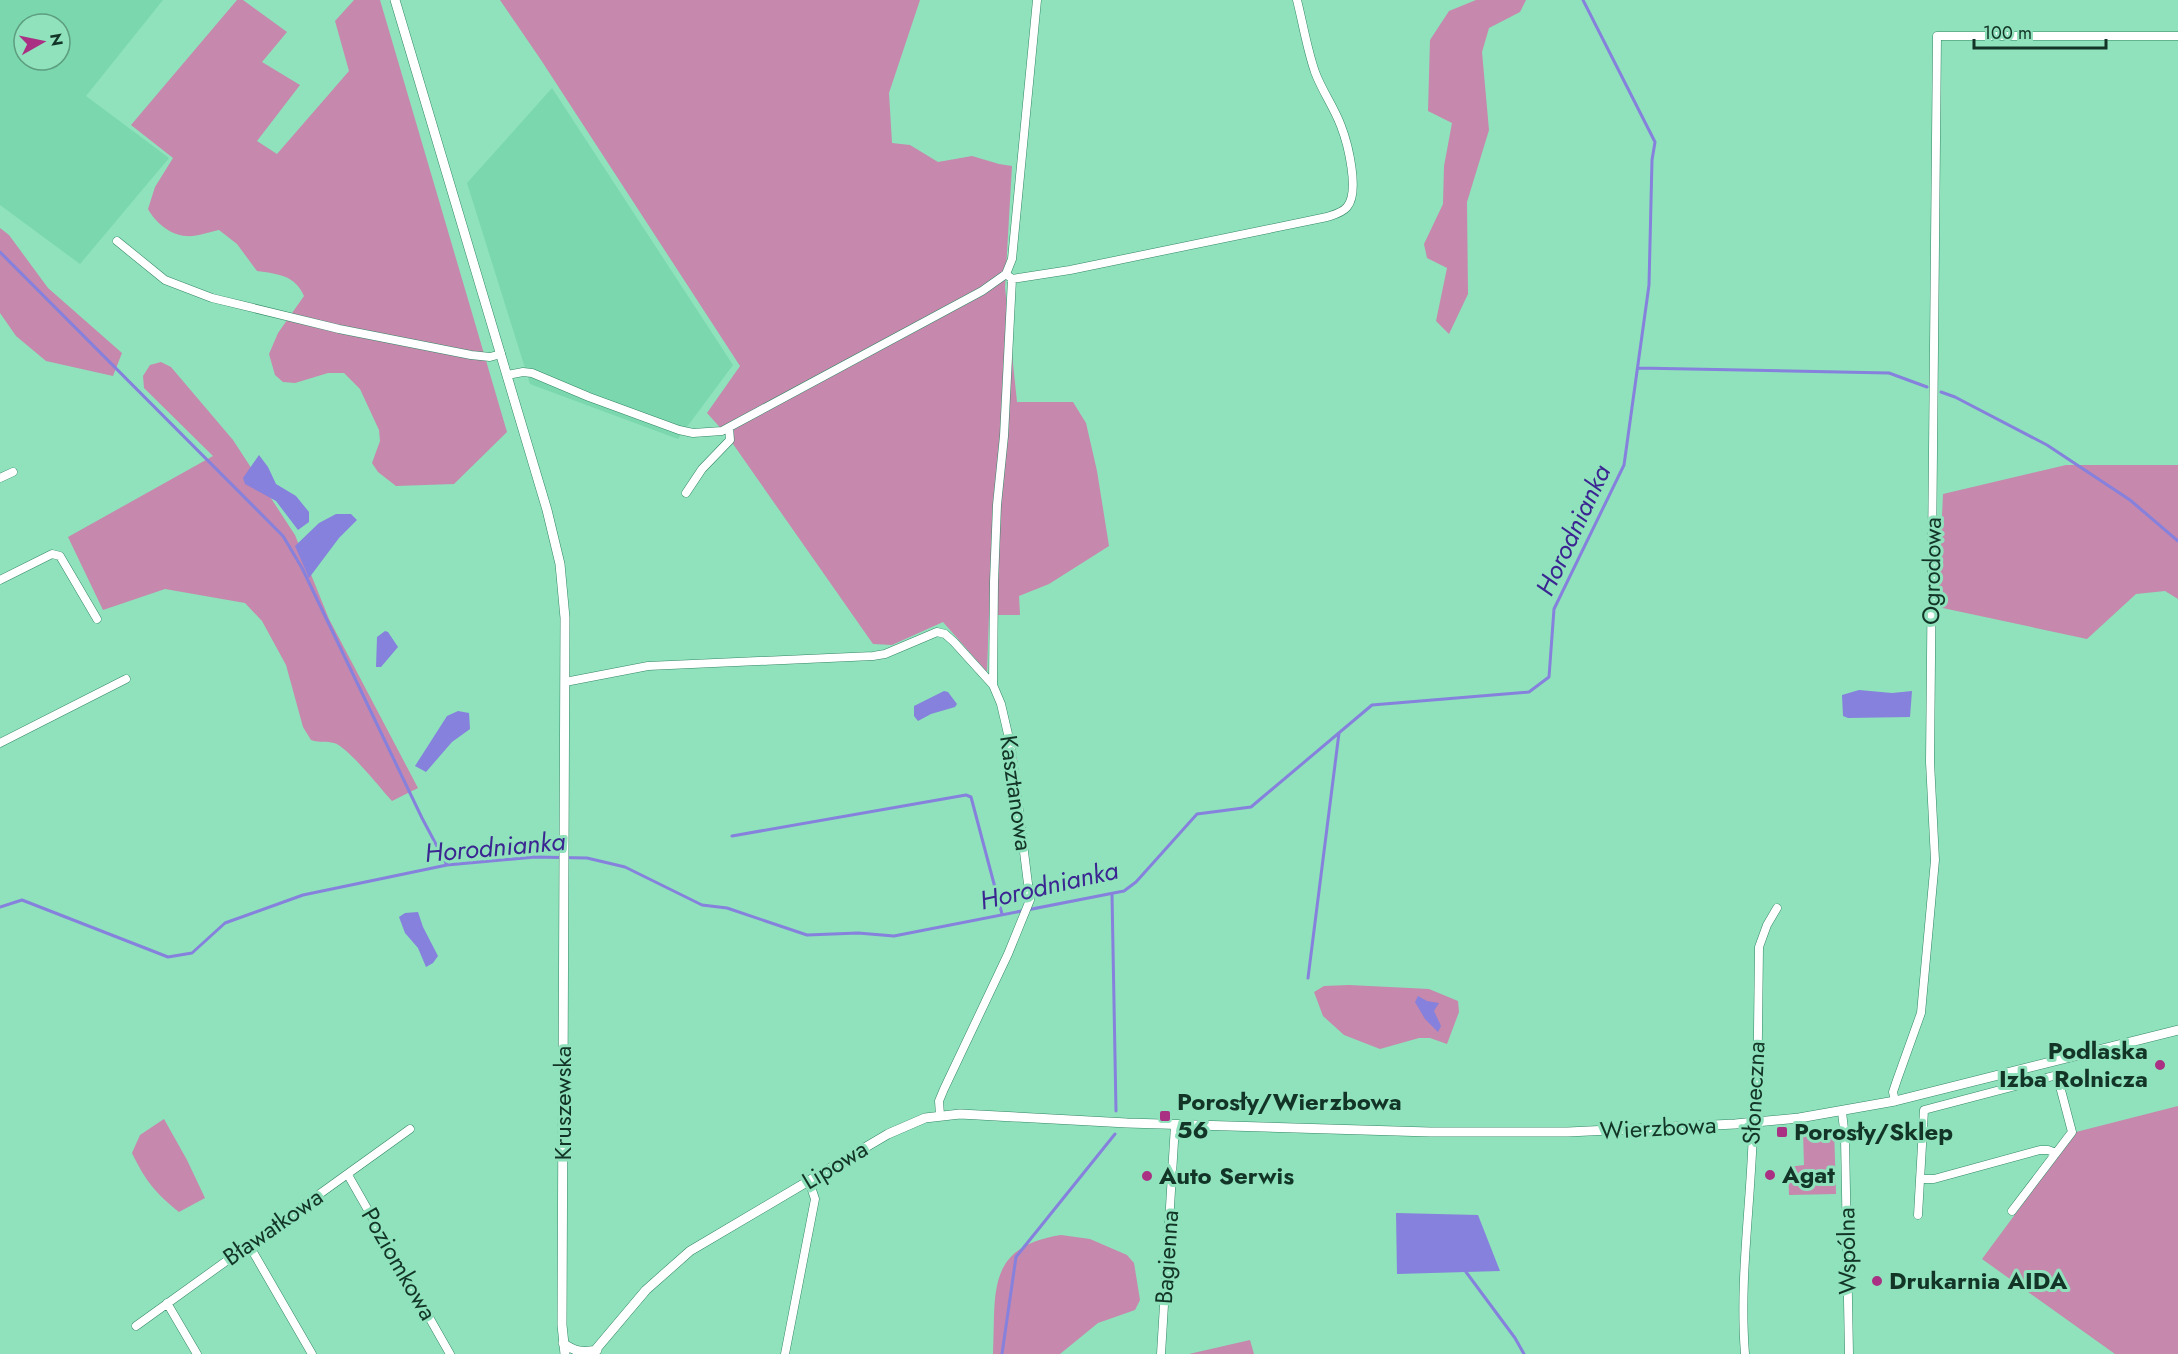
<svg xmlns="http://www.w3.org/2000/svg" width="2178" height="1354" viewBox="0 0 2178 1354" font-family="Jost,sans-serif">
<rect width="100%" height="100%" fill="#8fe2bc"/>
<path fill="#7bd7ae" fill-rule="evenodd" d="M0,0H163L86,96L169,158L80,264L0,205ZM24,24H60V60H24Z
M552,88L733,365L678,439L530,384L467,183Z"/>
<path fill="#c688ac" d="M237,0H243L287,32L262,62L300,85L257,141L277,154L349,71L335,21L354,0H380L507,432L454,484L396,486L378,472L372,463L380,441L379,430L360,389L344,373H328L295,383L283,382L275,375L269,354L278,333L304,296C295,275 278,274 257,271L237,244L219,230C209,232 196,237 186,236C170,235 155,222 148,209L155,187L173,158L131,125Z
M500,0H920L889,93L892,143L910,145L938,162L972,156L999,164L1012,166L1005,287L1017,402H1073L1086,423L1097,471L1109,546L1049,584L1019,596L1020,615H989L987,672L943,622L892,645L873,644L726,434L707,413L740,366L541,60Z
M1476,0H1526L1520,12L1489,28L1482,52L1489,130L1467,202L1468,294L1449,334L1436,321L1447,268L1427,258L1424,244L1443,204L1444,166L1452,123L1428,111L1430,40L1449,11Z
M0,228L9,235L48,288L122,353L113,376L46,361L16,336L0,313Z
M161,362L171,367L233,440L295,535L329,619L418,788L392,801C381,789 347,746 334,743C327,741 320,743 311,740L303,727L286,665L262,621L245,603L165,589L103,610L68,537L213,456L144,388L143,376L150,365Z
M2066,465H2178V599L2165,591L2136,594L2087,639L1938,607L1943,494Z
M1349,985L1429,989L1458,1001L1459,1012L1447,1044L1430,1038H1419L1380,1049L1344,1035L1323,1016L1314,992L1324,986Z
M2178,1106V1354H2115L1982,1259L2076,1132Z
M164,1119L187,1160L205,1198L179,1212C155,1193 145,1180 132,1153L140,1135Z
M1834,1127L1836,1194L1789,1195L1788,1167L1804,1165L1803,1131Z
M1061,1235L1090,1239L1127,1255L1134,1263L1140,1300L1135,1310L1098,1323L1060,1354H993C996,1293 985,1247 1061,1235Z
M1250,1340L1254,1354H1189Z"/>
<path fill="#8581dc" d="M259,455L268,467L276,484L296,496L309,512V522L298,530L276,501L245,484L243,478Z
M336,514H351L357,520L339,538L309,578L295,546L319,523Z
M385,631L388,632L398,647L381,667H376L377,637Z
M1859,690L1892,693L1912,691L1910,717L1848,718L1843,716L1842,695Z
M944,691L948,692L957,704L955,707L931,714L918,721L914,716V706Z
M458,711L469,713L470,729L452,742L426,772L415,766L447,716Z
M418,912L423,927L438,956L433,963L426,967L418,948L405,933L399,917L405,913Z
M1418,996L1427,1001L1439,1003L1434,1011L1441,1026L1438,1032L1425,1019L1415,1002Z
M1396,1213L1478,1215L1500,1271L1397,1274Z"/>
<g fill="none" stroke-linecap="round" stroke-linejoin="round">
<path stroke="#8581dc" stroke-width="3" d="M0,252L283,536L302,568L422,818L447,865
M1638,368L1889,373L1927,387
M1941,392L1955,397L2047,445L2130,500L2178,541
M732,836L966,795L971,797L1002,914
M1112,894L1116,1111
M0,907L22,900L168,957L192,953L225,923L303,895L447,865L535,857L587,858L625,867L702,905L727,908L807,935L858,933L894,936L1124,891L1136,882L1197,814L1251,807L1372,705L1529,692L1549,677L1554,609L1624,465L1649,285L1652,160L1655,142L1583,0
M1308,978L1339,733
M1466,1272L1515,1338L1524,1354
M1002,1354L1016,1257L1115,1134"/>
<defs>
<path id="minor" d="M117,241L165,280L212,298L339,329L471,355L490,357L501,354
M1006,274L1012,279L1070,270L1327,217C1333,215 1342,213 1347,207C1360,192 1348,144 1341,126C1334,107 1322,91 1315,72C1307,49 1303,24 1297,0
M507,375L523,372L532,373L589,397L679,430L693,433L722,431L982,291L1006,274L1012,259L1037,0
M0,478L13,472
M686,493L702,469L730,440L729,428
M0,580L52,554L60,556L97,619
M565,682L648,666L873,656L885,654L937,632L945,634L954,642L993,685L1001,704L1011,747L1030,900L1008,954L944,1089L939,1101L940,1115
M993,685L994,582L997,505L1004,436L1012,279
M0,743L126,679
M1895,1101L1893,1092L1897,1080L1921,1013L1935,860L1930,762L1937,36H2178
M1842,1112L1845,1138L1849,1354
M348,1175L450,1354
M1920,1179H1934L2040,1150H2048L2056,1153
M1918,1215L1924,1110L2057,1075L2072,1132L2012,1211
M249,1245L312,1354
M167,1303L197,1354
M136,1326L410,1129
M785,1354L815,1199L809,1181
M1161,1354L1175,1125
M1745,1354C1739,1279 1751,1205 1753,1129L1757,1114L1759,947L1767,925L1777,908"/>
<path id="tertiary" d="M395,0L547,510L560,564L565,618L562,1325L565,1354
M563,1343C575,1352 583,1353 597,1350
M592,1354L646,1290L690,1251L888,1134L925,1118L960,1114L1127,1123L1430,1132H1568L1735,1124L1799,1118L1895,1101L2178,1030"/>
</defs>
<use href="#minor" stroke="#328765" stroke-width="9"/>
<use href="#tertiary" stroke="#328765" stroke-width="10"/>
<use href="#minor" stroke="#fff" stroke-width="8"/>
<use href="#tertiary" stroke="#fff" stroke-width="9"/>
</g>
<g fill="#aa3083" stroke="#8fe2bc" stroke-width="2">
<circle cx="2160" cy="1065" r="6"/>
<rect x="1159" y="1110" width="12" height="12" rx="3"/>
<rect x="1776" y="1126" width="12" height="12" rx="3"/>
<circle cx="1770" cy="1175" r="6"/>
<circle cx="1147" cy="1176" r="6"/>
<circle cx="1877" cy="1281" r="6"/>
</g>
<g text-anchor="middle" stroke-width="6" stroke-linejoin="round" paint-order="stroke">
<g font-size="24" fill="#123527" stroke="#8fe2bc">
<text transform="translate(1932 571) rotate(-89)" y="8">Ogrodowa</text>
<text transform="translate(1016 793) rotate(82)" y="8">Kasztanowa</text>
<text transform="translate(1754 1093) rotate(-87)" y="8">Słoneczna</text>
<text transform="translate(563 1103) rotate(-90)" y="8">Kruszewska</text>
<text transform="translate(1658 1128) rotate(-3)" y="8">Wierzbowa</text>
<text transform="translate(835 1165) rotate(-31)" y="8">Lipowa</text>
<text transform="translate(273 1227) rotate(-35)" y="8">Bławatkowa</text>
<text transform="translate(1847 1251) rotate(-91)" y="8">Wspólna</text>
<text transform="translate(1167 1257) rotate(-86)" y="8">Bagienna</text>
<text transform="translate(399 1264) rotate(60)" y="8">Poziomkowa</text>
</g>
<g font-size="24" font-weight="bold" fill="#123527" stroke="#8fe2bc" text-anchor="start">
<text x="2148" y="1059" text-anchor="end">Podlaska<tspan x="2148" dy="28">Izba Rolnicza</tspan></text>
<text x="1177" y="1110">Porosły/Wierzbowa<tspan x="1177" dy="28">56</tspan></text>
<text x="1794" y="1140">Porosły/Sklep</text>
<text x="1782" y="1183">Agat</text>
<text x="1159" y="1184">Auto Serwis</text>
<text x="1889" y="1289">Drukarnia AIDA</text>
</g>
<g font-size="26" font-style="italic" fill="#3b2691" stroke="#8fe2bc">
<text transform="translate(1573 530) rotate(-65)" y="9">Horodnianka</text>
<text transform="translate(495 847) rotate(-5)" y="9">Horodnianka</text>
<text transform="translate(1049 885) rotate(-13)" y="9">Horodnianka</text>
</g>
</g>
<g transform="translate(42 42) rotate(81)"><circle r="28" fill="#8fe2bc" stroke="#5d9d80" stroke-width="1.5"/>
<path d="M0-4.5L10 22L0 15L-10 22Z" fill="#aa3083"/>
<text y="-9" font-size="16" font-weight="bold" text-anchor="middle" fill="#123527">N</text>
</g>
<path d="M1974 39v9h132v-9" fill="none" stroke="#123527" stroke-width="3"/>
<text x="1983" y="39" font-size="18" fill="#123527" stroke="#8fe2bc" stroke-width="4.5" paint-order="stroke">100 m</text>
</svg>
